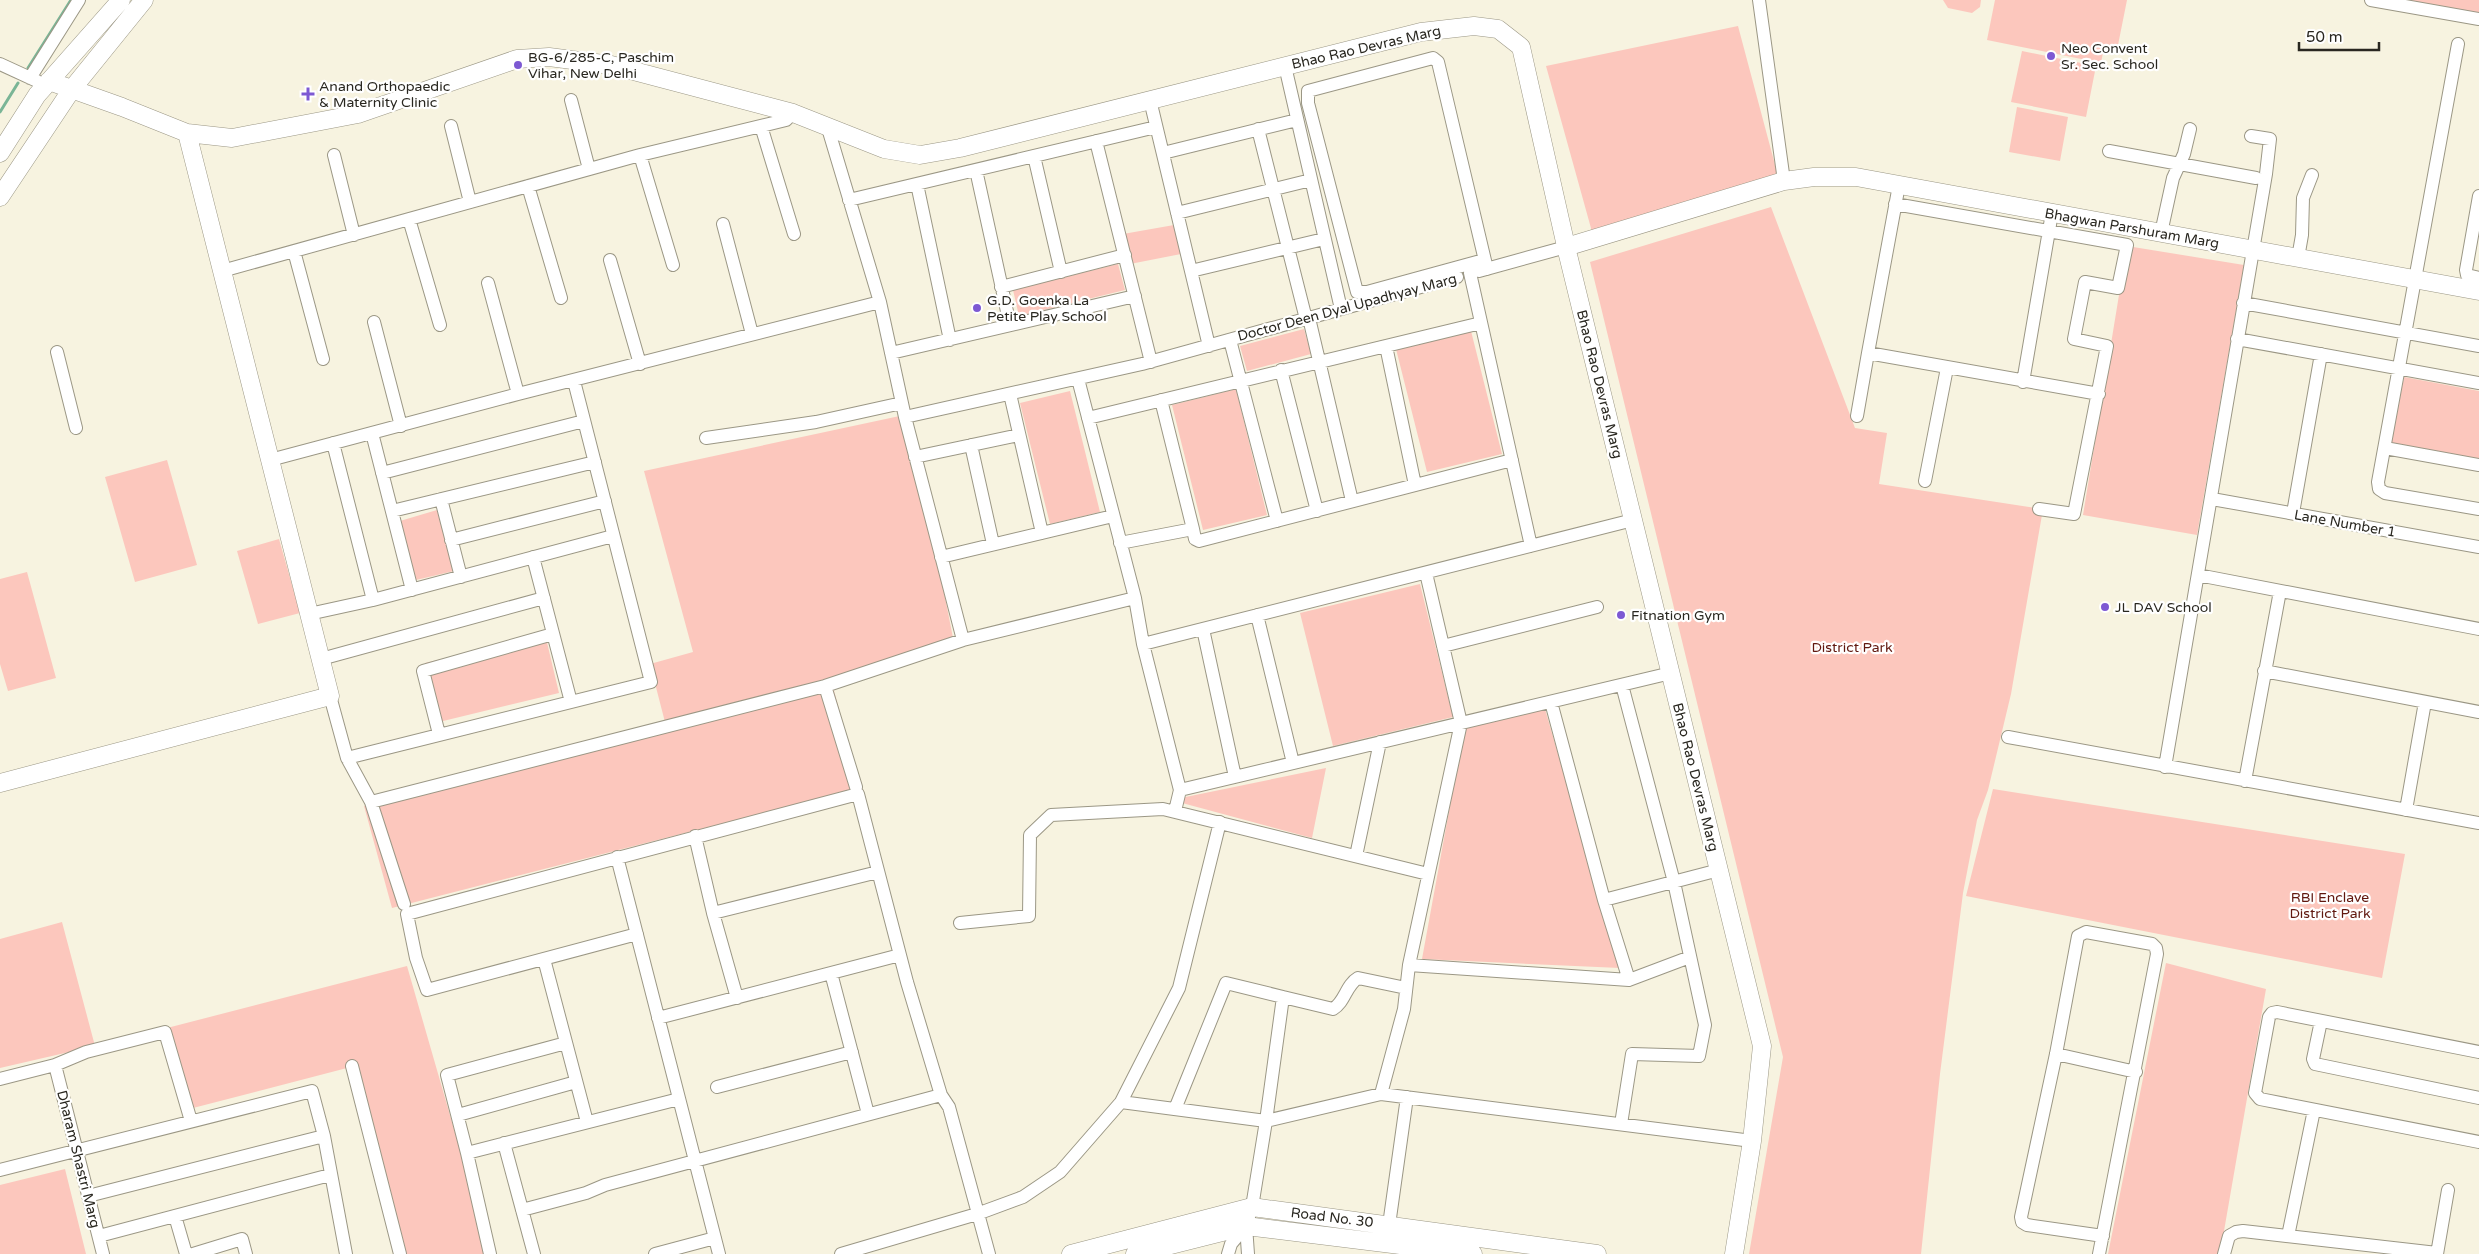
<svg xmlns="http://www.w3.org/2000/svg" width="2479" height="1254" viewBox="0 0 2479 1254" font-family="'Varela Round',sans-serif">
<rect width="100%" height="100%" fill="#f7f3e0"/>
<path fill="#fcc7bd" d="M1943,0H1981L1980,7L1972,13L1948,8Z
M1995,0H2127L2117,50L2104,47L2101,63L1987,40Z
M2401,0H2479V14Z
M1738,26L1778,176L1594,239L1546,66Z
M2022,51L2096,66L2086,117L2011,102Z
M2017,107L2068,117L2060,161L2009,152Z
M1771,207L1855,428L1887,433L1879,484L2043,509L2011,694L1988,790L1977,820L1963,893L1940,1074L1921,1254H1749L1783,1057L1590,262Z
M1174,225L1181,254L1130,264L1123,234Z
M2127,246L2244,265L2197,535L2083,515Z
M1118,264L1125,290L1019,316L1013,290Z
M1304,329L1311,354L1247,371L1240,346Z
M1471,331L1502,454L1427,472L1396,349Z
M2404,377L2479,391V460L2391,444Z
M1236,389L1267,515L1203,530L1172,405Z
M1070,391L1100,512L1050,524L1020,403Z
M909,414L955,648L831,680L861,788L392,908L364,806L666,726L650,664L693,652L644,471Z
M167,460L197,565L135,582L105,477Z
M437,510L454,571L416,580L400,521Z
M279,539L300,613L258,624L237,551Z
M27,572L56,678L8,691L0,664V579Z
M1420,584L1453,717L1333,746L1300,613Z
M545,634L559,693L439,722L425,663Z
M1545,709L1620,968L1422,959L1464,729Z
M1326,768L1312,838L1171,800Z
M1993,789L2405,854L2382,978L1966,896Z
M62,922L95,1046L0,1068V939Z
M2166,963L2266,989L2220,1254H2108Z
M407,966L490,1254H399L347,1068L193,1108L167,1028Z
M65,1169L86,1254H0V1185Z"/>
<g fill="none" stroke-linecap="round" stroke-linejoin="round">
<path stroke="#7ab596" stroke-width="3" d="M28,68L71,0
M0,112L18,83"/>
<defs>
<path id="street" d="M1759,0L1784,181
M2371,0L2479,19
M2458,44L2378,482L2379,489L2385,493L2479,509
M0,64L37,81
M1285,66L1341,309
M30,78L79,0
M571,100L589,169
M1150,100L1209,346
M827,125L880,302L905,417L963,640
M451,126L470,202
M761,126L794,234
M1258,129L1306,319
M1096,141L1151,362
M2109,151L2256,178
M1163,153L1297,120
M334,155L354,235
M640,155L673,265
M1034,156L1061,272
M976,170L1010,325
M917,184L950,340
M1899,185L1868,353L2099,394
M528,186L561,298
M2479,196L2466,270L2467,275L2479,278
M849,200L1156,127
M1895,204L2127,245L2118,288L2085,282L2074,339L2107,346L2074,514L2039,509
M1177,213L1311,180
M409,219L440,325
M723,224L752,334
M2161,233L2173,178L2184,154L2190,129
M294,251L323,359
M2298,258L2302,235L2303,198L2312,175
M610,260L640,364
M1484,260L1367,292H1357L1308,103V91L1433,58L1438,62L1487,269
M222,271L640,155L786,120L793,113
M1191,271L1324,239
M1479,271L1566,247
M1470,273L1531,546
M488,283L518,394
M1001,287L1125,255
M2243,303L2479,346
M1309,318L1352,501
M374,322L401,426
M2237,339L2479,383
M1230,340L1277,521
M1386,346L1415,485
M57,352L76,428
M891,353L1135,296
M1281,370L1317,511
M1078,379L1135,598L1143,644L1180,790L1175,811
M2023,382L2052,213
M1010,394L1042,533
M1161,400L1193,529L1195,539L1199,541L1512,460
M1857,416L1868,353
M905,417L1142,364L1457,277
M1088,418L1481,323
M372,433L412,590
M706,438L816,422L902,403
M333,443L373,600
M971,445L993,544
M2385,448L2479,465
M915,457L1019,435
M270,460L518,394L880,302
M382,473L584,421
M1925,481L1947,368
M441,499L461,577
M2212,499L2479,547
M392,511L595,462
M2293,513L2321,354
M451,540L605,501
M1120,543L1193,529
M533,557L571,702
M941,557L1113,516
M2198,575L2479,629
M309,614L373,600L613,536
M1257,615L1293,763
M1203,629L1235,777
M1143,644L1633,520
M1443,646L1597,607
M321,659L544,598
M2264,671L2479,712
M825,686L856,787
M330,696L347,758L371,802L404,904
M1551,702L1604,900L1629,980
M439,734L423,671L553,634
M2008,737L2479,823
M347,758L651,682L574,381
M2165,767L2266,174L2270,139L2251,136
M2245,781L2280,591
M1180,790L1671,673
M371,802L825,686L963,640L1135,598
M2406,810L2425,702
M695,836L713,913L878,872
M1356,856L1380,742
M617,857L719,1254
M1604,900L1719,870
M713,913L737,998
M960,923L1029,916L1030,835L1051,815L1163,809L1428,874
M637,934L427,990L416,958L407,914L858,794L907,982L941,1095L949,1107L989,1254
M544,959L587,1122
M1409,965L1629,980L1690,957
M831,973L868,1114
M658,1018L900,955
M2321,1021L2313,1059L2315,1064L2479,1098
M2479,1052L2277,1012L2272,1013L2269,1017L2255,1093L2260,1099L2479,1142
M2056,1054L2136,1072
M55,1065L103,1254
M352,1066L400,1254
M0,1079L55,1065L86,1052L165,1032L191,1121
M717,1087L852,1052
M1381,1094L1404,1009L1409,965L1461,723L1426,573
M1121,1102L1266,1121L1381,1094L1752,1141
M1175,1109L1226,983L1283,997
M458,1115L576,1082
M1621,1124L1632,1054L1699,1056L1705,1025L1674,882L1622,685
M504,1143L534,1254
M467,1153L447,1075L566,1043
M0,1170L312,1091L324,1136L346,1254
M88,1196L324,1136
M522,1210L586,1193L605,1185L941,1095
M175,1216L186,1254
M1389,1225L1407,1097
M99,1236L330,1175
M2288,1236L2314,1110
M193,1254L242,1239L246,1254
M490,1254L467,1153L679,1099
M655,1254L715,1238
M841,1254L977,1214L1023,1197L1060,1172L1121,1102L1179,988L1220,822
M1228,1254L1231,1244L1246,1226
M1248,1254L1246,1226L1252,1207L1266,1121L1283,997L1333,1009C1345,1002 1346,985 1358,978L1406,988
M2099,1254L2157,954L2156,948L2152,944L2086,932L2078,936L2056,1054L2021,1217L2022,1222L2027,1225L2103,1236
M2224,1254L2229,1236L2236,1232L2243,1231L2437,1253
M2437,1254L2448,1190"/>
<path id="secondary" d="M49,81L122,107L187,133L232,138L358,114L517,59L549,57L611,65L793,113L884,149L920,155L960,148L1421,32L1474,26L1498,29L1521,47L1568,255L1762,1046L1752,1141L1734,1254
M0,153L37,95L121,0
M0,197L72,89L144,0
M1566,247L1784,181L1814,177H1856L2479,291
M0,783L330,696L187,133
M1071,1254L1252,1207L1597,1254
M1135,1254L1246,1226L1473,1254"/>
</defs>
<use href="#street" stroke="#9b9785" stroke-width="14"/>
<use href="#secondary" stroke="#9b9785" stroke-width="19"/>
<use href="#street" stroke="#fff" stroke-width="12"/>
<use href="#secondary" stroke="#fff" stroke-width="18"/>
</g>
<g fill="#7d59d3" stroke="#fff" stroke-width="2">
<circle cx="2051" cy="56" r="5"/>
<circle cx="518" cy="65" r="5"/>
<path d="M305.5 86.5h5v5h5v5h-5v5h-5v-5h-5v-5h5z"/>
<circle cx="977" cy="308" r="5"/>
<circle cx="2105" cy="607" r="5"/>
<circle cx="1621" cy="615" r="5"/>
</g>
<g text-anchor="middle" stroke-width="4.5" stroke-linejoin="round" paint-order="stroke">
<g font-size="14" fill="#292720" stroke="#fff">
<text transform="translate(1366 47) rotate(-13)" y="5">Bhao Rao Devras Marg</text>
<text transform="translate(2132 228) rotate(10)" y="5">Bhagwan Parshuram Marg</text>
<text transform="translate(1347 307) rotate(-15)" y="5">Doctor Deen Dyal Upadhyay Marg</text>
<text transform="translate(1600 384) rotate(76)" y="5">Bhao Rao Devras Marg</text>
<text transform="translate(2345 523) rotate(10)" y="5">Lane Number 1</text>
<text transform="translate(1696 777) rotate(76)" y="5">Bhao Rao Devras Marg</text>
<text transform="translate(79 1159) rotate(76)" y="5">Dharam Shastri Marg</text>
<text transform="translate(1332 1217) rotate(7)" y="5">Road No. 30</text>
</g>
<g font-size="14" fill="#292720" stroke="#fff" text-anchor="start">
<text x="2061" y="53">Neo Convent<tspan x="2061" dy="16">Sr. Sec. School</tspan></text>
<text x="528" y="62">BG-6/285-C, Paschim<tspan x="528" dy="16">Vihar, New Delhi</tspan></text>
<text x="319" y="91">Anand Orthopaedic<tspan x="319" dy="16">&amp; Maternity Clinic</tspan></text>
<text x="987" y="305">G.D. Goenka La<tspan x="987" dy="16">Petite Play School</tspan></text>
<text x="2115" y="612">JL DAV School</text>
<text x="1631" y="620">Fitnation Gym</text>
</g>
<g font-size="14" fill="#61180f" stroke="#fff">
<text x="1852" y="652">District Park</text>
<text x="2330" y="902">RBI Enclave<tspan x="2330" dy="16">District Park</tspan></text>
</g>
</g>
<path d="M2299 42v8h80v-8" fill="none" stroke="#292720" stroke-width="2.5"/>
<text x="2306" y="42" font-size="15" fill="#292720" stroke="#ffffff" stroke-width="4" paint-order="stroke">50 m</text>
</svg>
